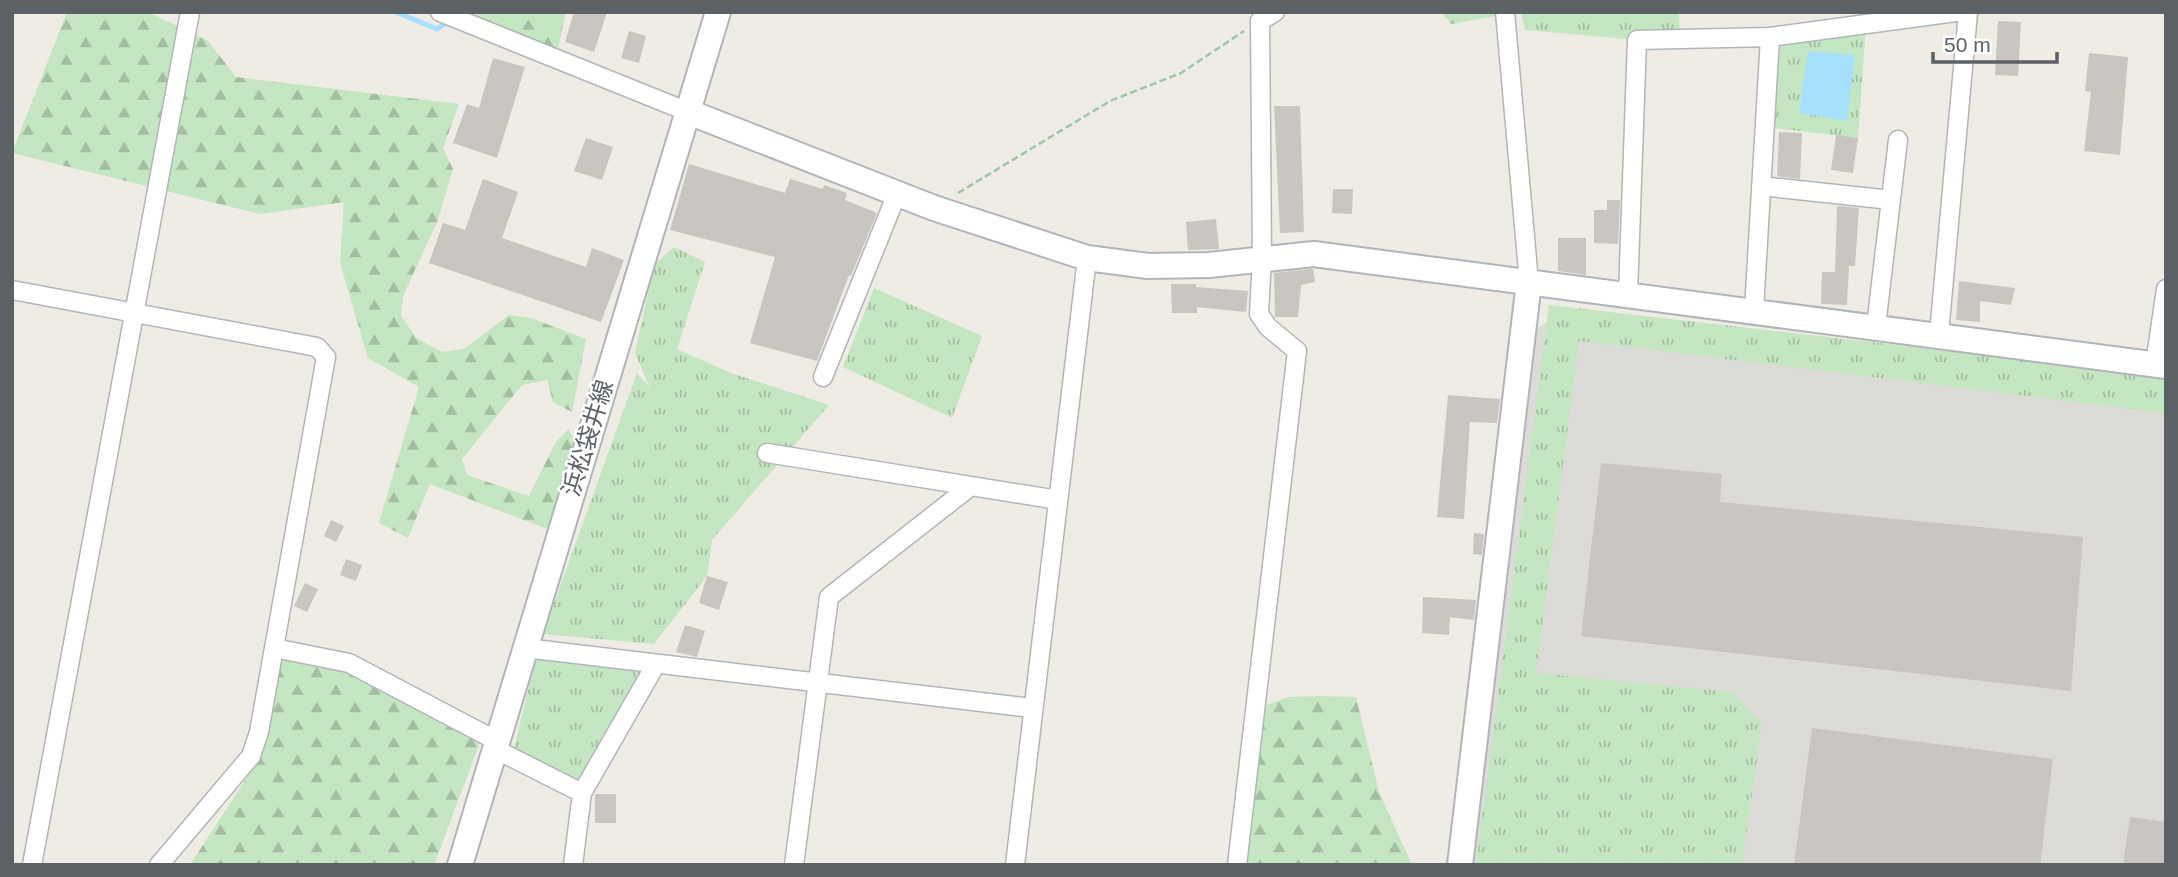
<svg xmlns="http://www.w3.org/2000/svg" width="2178" height="877" viewBox="0 0 2178 877" font-family="Arial,'Noto Sans JP',sans-serif">
<defs>
<pattern id="grass-tufts" width="24" height="20" patternUnits="userSpaceOnUse" patternTransform="scale(1.75)"><rect width="24" height="20" fill="#c5e6c2"/><path d="M3 7l-1-3M5 7V3M7 7l1-3M15 17l-1-3M17 17v-4M19 17l1-3" fill="none" stroke="#a3bea1"/></pattern>
<pattern id="forest-firs" width="22" height="20" patternUnits="userSpaceOnUse" patternTransform="scale(1.75)"><rect width="22" height="20" fill="#c5e6c2"/><path d="M5 1l3.5 6h-7zM16 11l3.5 6h-7z" fill="#a3bea1"/></pattern>
</defs>
<rect width="100%" height="100%" fill="#efebe5"/>
<path fill="#dddbd7" d="M1564,311L2166,390V865H1474L1533,331Z"/>
<path fill="url(#grass-tufts)" d="M1521,12H1679L1680,39L1637,40L1525,30Z
M1866,24L1858,138L1765,127L1770,37Z
M674,247L705,262L677,349L731,373L829,405L712,540L707,576L654,644L543,634L637,373L650,388L635,353L654,265Z
M874,288L982,336L952,418L843,367Z
M1549,305L2166,376V413L1579,341L1536,673L1732,692L1762,723L1742,865H1476Z
M538,650L645,662L582,793L514,748Z"/>
<path fill="url(#forest-firs)" d="M67,12H148L208,41L236,77L459,104L443,148L453,169L438,220L403,296L401,315L416,338L442,352L464,349L509,315L531,318L586,339L572,412L553,402L547,380L522,385L462,459L467,475L529,496L556,442L569,429L576,444L550,530L430,484L408,538L379,523L419,387L368,358L340,263L344,202L260,214L12,153Z
M482,12H566L556,58L464,22Z
M1441,12H1496V16L1451,24Z
M282,653L354,669L480,742L434,865H190L257,762Z
M1321,696L1356,697L1379,792L1412,865H1240L1253,806L1261,707L1288,697Z"/>
<path fill="#a6e0fd" d="M1808,51L1855,55L1847,121L1799,113Z"/>
<g fill="none" stroke-linecap="round" stroke-linejoin="round">
<path stroke="#a6e0fd" stroke-width="5" d="M396,12L437,29L450,20"/>
</g>
<path fill="#c9c6c1" d="M574,12H607L594,52L565,42Z
M1998,21L2021,22L2018,76L1995,75Z
M629,31L646,36L639,63L621,58Z
M2089,53L2128,57L2120,155L2084,151L2091,92L2085,91Z
M493,58L525,67L497,158L453,143L467,104L479,108Z
M1274,106H1300L1304,232L1280,233Z
M1779,132L1802,133L1800,179L1777,176Z
M1836,135L1858,138L1853,173L1831,170Z
M586,138L613,147L602,180L574,171Z
M689,164L785,193L790,179L823,189L824,185L847,193L845,200L877,213L851,276L849,275L817,361L750,343L775,257L670,230Z
M483,179L518,192L502,238L586,267L592,248L624,260L601,322L429,263L443,223L465,230Z
M1333,189H1353L1352,214L1332,213Z
M1607,200H1620L1618,244L1594,243V210H1607Z
M1837,206L1859,208L1855,266H1849L1847,305L1821,304L1822,272H1835Z
M1216,219L1219,249L1188,250L1186,222Z
M1558,238H1586V275L1558,271Z
M1310,269H1313L1315,282L1301,285L1298,317H1275L1274,273Z
M1959,281L2015,288L2011,305L1980,301V322L1956,320Z
M1171,284H1196V287L1248,291L1246,312L1197,307V313H1172Z
M1448,395L1500,399L1497,423L1470,422L1464,519L1437,517Z
M1601,463L1722,474L1720,502L2083,537L2071,691L1581,636Z
M331,520L344,526L336,542L324,536Z
M1474,533L1484,534L1482,555L1473,554Z
M346,559L362,565L356,581L340,575Z
M707,576L728,582L719,610L699,603Z
M305,583L318,589L307,612L294,606Z
M1423,597L1476,600L1474,620L1450,617L1449,635L1422,633Z
M685,625L705,631L697,657L676,652Z
M1812,728L2053,759L2040,865H1794Z
M595,794H616V823H595Z
M2130,817L2166,822V865H2123Z"/>
<g fill="none" stroke-linecap="round" stroke-linejoin="round">
<defs>
<path id="street" d="M440,12L686,111
M1505,12L1529,282
M1761,186L1891,200
M12,290L317,347L326,357L259,732L251,756L159,865
M1628,294L1637,40L1770,37
M1754,310L1770,37L1956,12
M1876,326L1898,140
M1939,334L1968,12
M2155,364L2166,289
M823,377L898,191
M767,453L1058,500
M274,648L349,663L497,741
M525,648L1032,708
M495,749L582,793
M32,865L190,12
M573,865L582,793L656,664
M794,865L829,597L971,486
M1015,865L1087,258
M1237,865L1297,351L1268,327L1259,314L1262,258L1260,21L1275,12"/>
<path id="secondary" d="M686,111L934,208L1087,258L1148,266L1209,265L1314,254L2166,366
M460,865L718,12
M1460,865L1529,282"/>
</defs>
<use href="#street" stroke="#b2b6b9" stroke-width="21"/>
<use href="#secondary" stroke="#b1b5b9" stroke-width="28"/>
<path stroke="#9cc9a4" stroke-width="2.5" stroke-dasharray="7 3.5" stroke-linecap="butt" d="M958,193L1110,101L1181,73L1244,31"/>
<use href="#street" stroke="#fff" stroke-width="18"/>
<use href="#secondary" stroke="#fff" stroke-width="24"/>
</g>
<g text-anchor="middle" stroke-width="5" stroke-linejoin="round" paint-order="stroke">
<g font-size="24" fill="#5c6165" stroke="#fff">
<text transform="translate(588 438) rotate(-73)" y="8">浜松袋井線</text>
</g>
</g>
<rect width="2178" height="877" fill="none" stroke="#5c6165" stroke-width="28"/>
<path d="M1933 52v10h124v-10" fill="none" stroke="#5c6165" stroke-width="3.5"/>
<text x="1944" y="52" font-size="21" fill="#5c6165" stroke="#ffffff" stroke-width="5" paint-order="stroke">50 m</text>
</svg>
